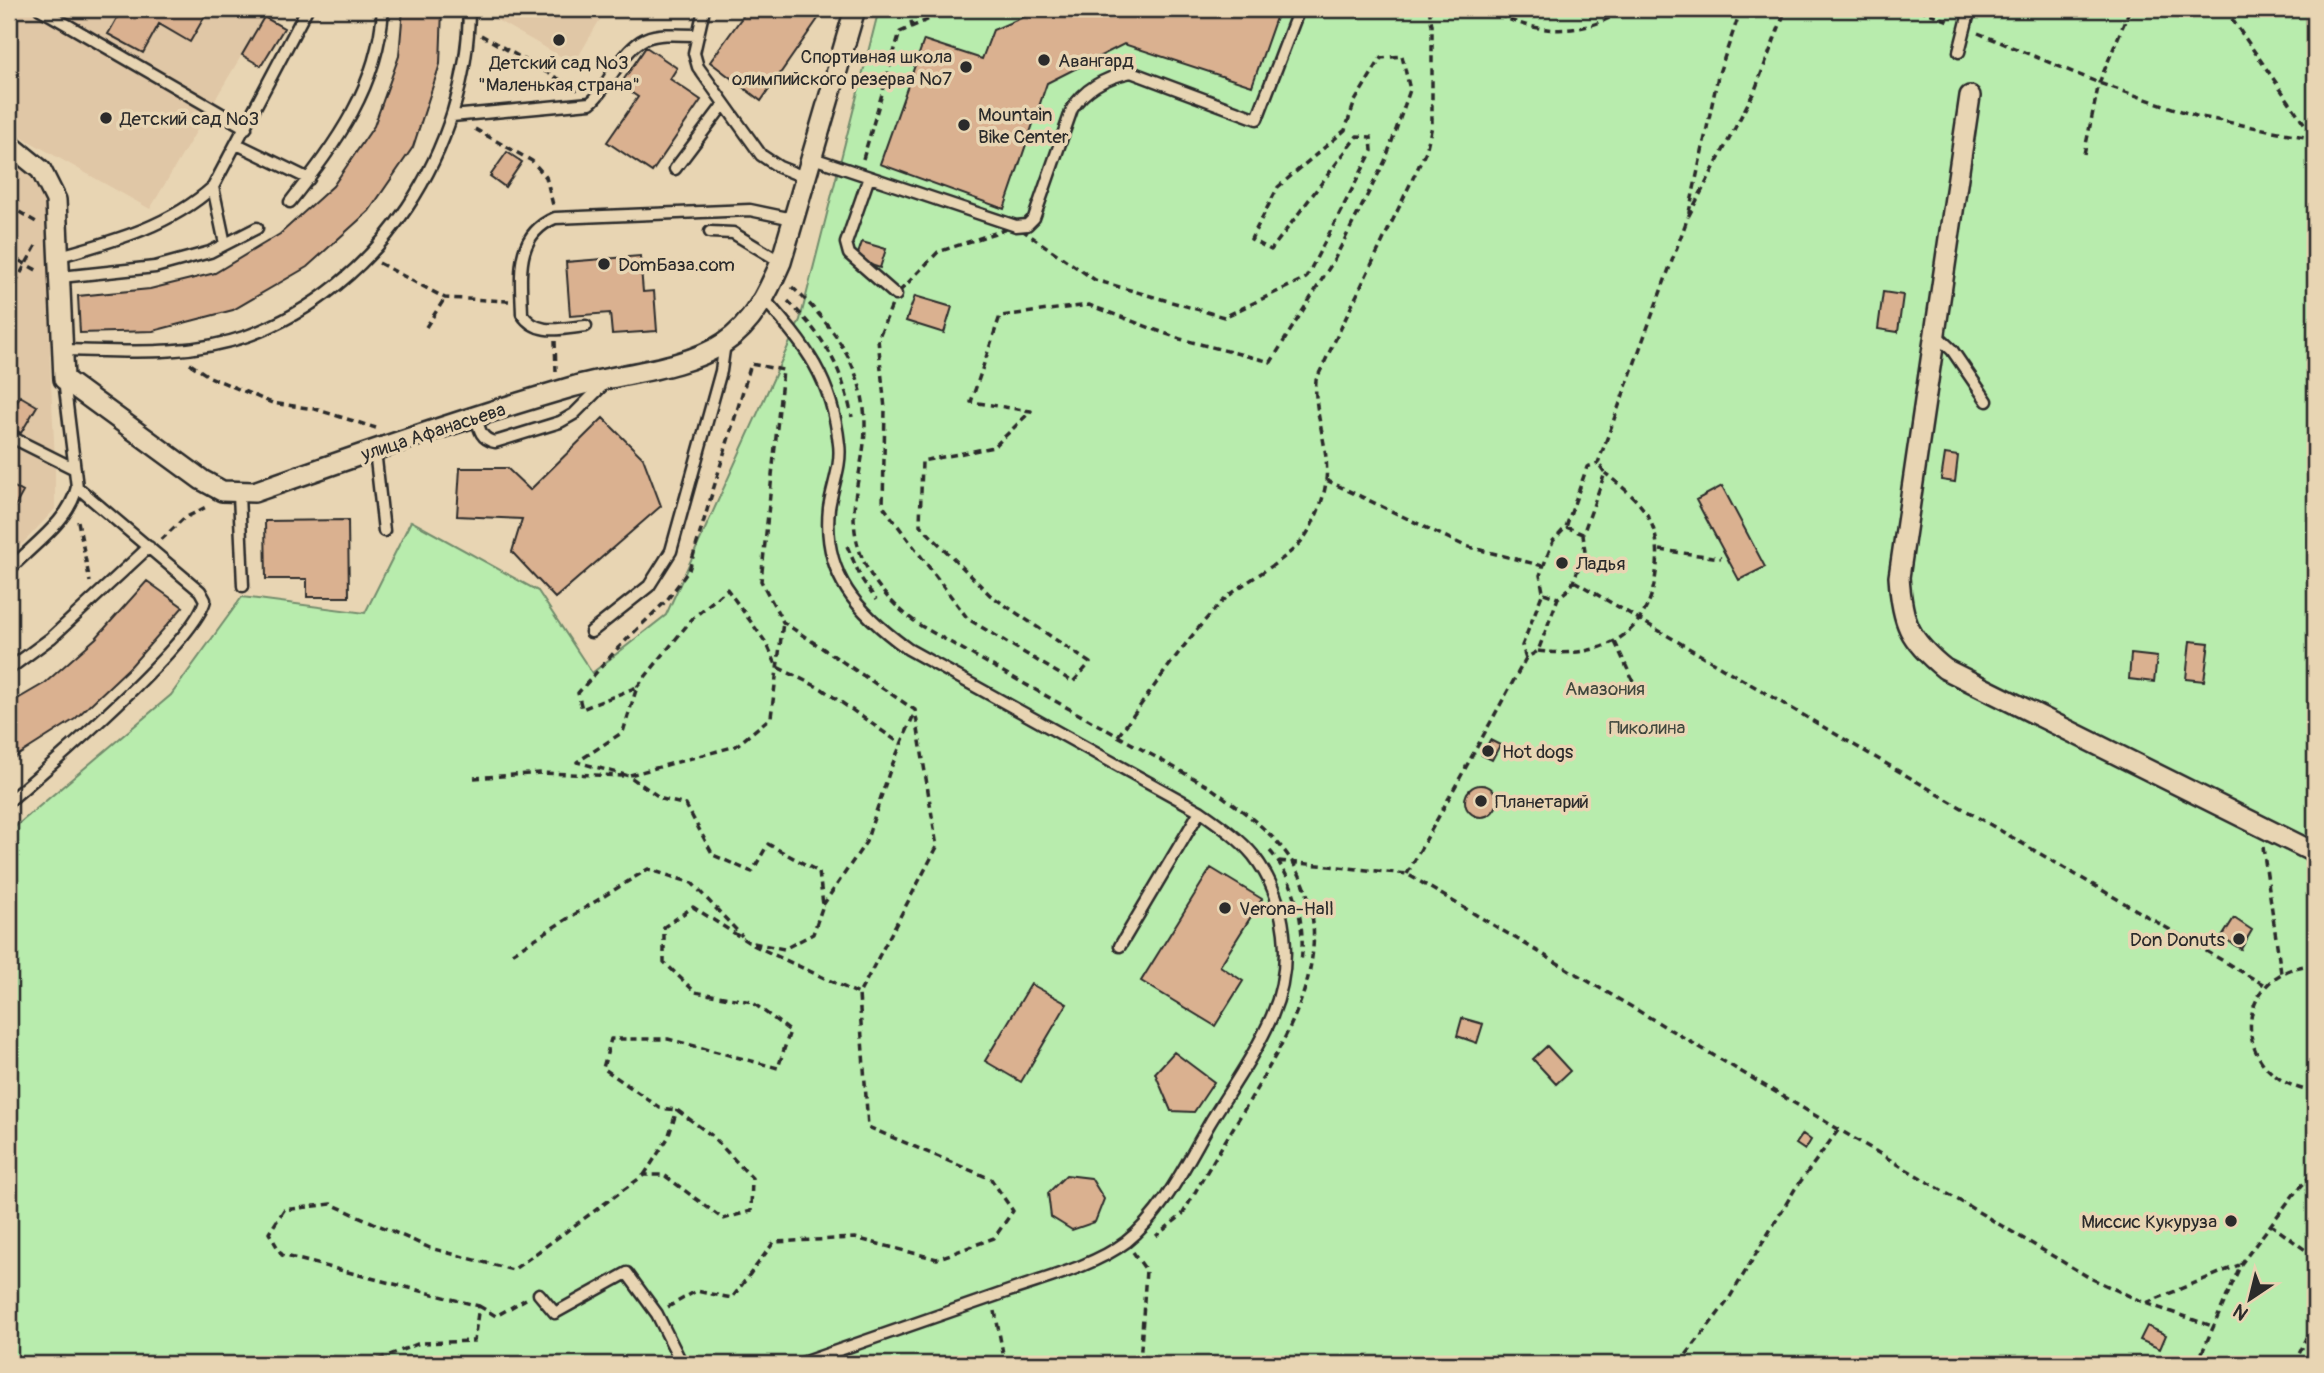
<svg xmlns="http://www.w3.org/2000/svg" width="2324" height="1373" viewBox="0 0 2324 1373" font-family="Pangolin,sans-serif">
<rect width="100%" height="100%" fill="#e8d5b3"/>
<filter id="ink" filterUnits="userSpaceOnUse"><feTurbulence type="fractalNoise" baseFrequency=".0143" numOctaves="2"/><feDisplacementMap in="SourceGraphic" scale="14" xChannelSelector="R" yChannelSelector="G"/><feConvolveMatrix kernelMatrix="1 2 1 2 8 2 1 2 1" color-interpolation-filters="sRGB"/></filter>
<g filter="url(#ink)">
<path fill="#e0c7a6" d="M9,9H269L150,209L9,130Z
M488,9H606L574,64L488,15Z
M9,155L39,178L49,202L50,364L55,460V509L9,558Z"/>
<path fill="#b8ecad" stroke="#728c6c" stroke-width="2" d="M879,9H2315V1364H9V832L171,695L242,597L365,613L411,521L538,591L592,673L666,615L800,320Z"/>
<path fill="#dab190" stroke="#2b2b2b" stroke-width="2" d="M122,9H209L190,42L159,24L143,53L108,34Z
M403,9H442L440,64L413,147L369,211L307,267L233,310L153,331L80,333L78,296L150,289L215,273L280,234L333,186L374,126L399,56Z
M748,9H811L820,16L761,101L710,62Z
M1042,9H1279L1252,86L1124,44L1047,83L1004,209L880,164L924,40L982,59L993,30Z
M264,17L284,28L261,66L242,55Z
M646,47L677,68L670,79L701,100L652,172L607,142L638,97L620,85Z
M507,152L522,162L505,187L490,176Z
M862,242L886,249L880,268L856,260Z
M640,256L643,292L654,291L657,331L612,334L610,313L570,316L566,262Z
M1883,292L1903,295L1898,332L1878,329Z
M915,296L952,307L944,333L906,321Z
M20,396L37,406L21,433L9,426V416Z
M603,418L643,458L661,506L555,598L512,552L522,519L457,516L460,468H507L530,490Z
M1945,454L1958,456L1955,482L1941,480Z
M9,484L23,492L9,517Z
M1722,486L1765,567L1739,580L1696,500Z
M348,520L349,597H307V579H266L265,521Z
M147,581L183,607L131,666L75,719L9,761V704L45,683L96,638Z
M2190,641L2209,643L2204,681L2186,679Z
M2131,654L2157,657L2154,682L2129,679Z
M1490,740L1500,745L1492,760L1482,755Z
M1465 801a16 16 0 1 1 32 0a16 16 0 1 1-32 0Z
M1211,868L1262,899L1220,966L1243,981L1215,1026L1141,981Z
M2234,918L2252,930L2241,949L2222,937Z
M1031,984L1067,1004L1021,1082L985,1061Z
M1462,1018L1483,1024L1477,1043L1457,1036Z
M1547,1046L1570,1071L1556,1084L1533,1059Z
M1174,1052L1214,1082L1194,1112L1171,1111L1155,1073Z
M1803,1134L1811,1140L1805,1150L1796,1144Z
M1066,1175L1091,1178L1104,1199L1095,1222L1072,1230L1051,1217L1048,1193Z
M2147,1326L2166,1335L2160,1349L2140,1340Z"/>
<g fill="none" stroke-linecap="round" stroke-linejoin="round">
<defs>
<path id="lane" d="M40,9L246,128
M704,9L694,53L698,67L761,155L779,167L804,177
M1959,52L1970,9
M452,116L590,103C599,97 604,86 610,77C640,33 645,33 697,35
M237,144L309,179
M810,157L1016,226L1027,225L1034,218L1072,109C1085,88 1107,77 1131,72L1257,119L1299,9
M675,169L724,104
M869,177L846,243L849,254L896,295
M213,187L225,244
M290,202C337,142 378,87 383,9
M710,232L733,233L781,262
M60,256C114,241 170,226 213,187L307,9
M61,277L155,267L210,252L257,228
M764,299C806,346 832,379 839,444C842,465 832,487 829,508C822,575 858,613 908,649L1200,811C1218,824 1239,838 1253,855C1288,900 1294,964 1272,1016C1256,1053 1232,1087 1211,1121C1187,1162 1164,1212 1126,1242C1094,1266 1046,1278 1009,1291C939,1315 869,1340 799,1364
M586,326C563,328 537,337 522,314C521,276 514,235 555,218L750,210L793,219
M1935,334L1952,350L1987,401
M62,350C124,351 187,357 247,336C380,288 468,149 469,9
M476,415C479,428 480,439 495,442L560,422L574,414L605,383
M9,436L75,469
M375,450L384,531
M239,494L243,586
M9,570C32,545 69,522 77,487L64,380
M591,632L649,586L671,551L721,371L725,343
M9,669L51,638L149,547
M9,801C47,769 196,641 205,600L200,591L77,487
M1120,946L1200,811
M539,1294L555,1313L627,1273L657,1314L682,1364"/>
<path id="street" d="M1970,96L1899,577C1902,623 1909,640 1945,669L2315,853
M9,144L41,170L56,200L64,379L202,480L222,491L254,492C359,455 465,418 572,387C619,373 684,370 724,343C753,324 768,292 781,262L855,9"/>
</defs>
<use href="#lane" stroke="#2b2b2b" stroke-width="15"/>
<use href="#street" stroke="#2b2b2b" stroke-width="24"/>
<path stroke="#2b2b2b" stroke-width="3.5" stroke-dasharray="7 5" stroke-linecap="butt" d="M909,9L912,26
M1488,9C1530,34 1582,39 1624,9
M1741,9L1718,76L1688,217L1755,90L1786,9
M1919,9L1951,22
M2225,9L2315,139
M1978,33L2099,83L2196,116L2315,139
M481,35L578,90
M1402,56L1410,90L1385,161L1334,260L1271,362L1180,339L1089,305L1000,316L971,402L1031,411L994,447L922,461L920,525L990,595L1090,663L1073,682L968,619L883,506L885,409L878,339L896,295L938,252L1016,226L1095,280L1224,317L1306,278L1372,151L1371,137L1357,136L1271,250L1251,239L1278,187L1345,130L1355,101L1381,58Z
M475,129L532,161L546,177L553,205
M2084,154L2099,83L2130,9
M863,159L900,32L952,9
M9,206L38,223
M9,255L40,272
M379,263L445,298L509,301
M792,287C827,319 859,360 864,409C869,449 854,480 854,516C854,564 884,600 921,626L1211,788C1241,810 1273,831 1293,863C1344,947 1289,1033 1247,1105C1225,1141 1203,1178 1182,1215L1156,1236
M9,294L37,244
M788,301C825,338 841,365 852,417
M426,327L445,298
M555,341L556,372
M190,364L210,377L272,403L315,409L376,428
M1326,480L1465,546L1543,566
M78,521L90,582
M1566,527L1583,534
M161,540L183,519L208,506
M847,546L861,578L876,600
M1660,550L1721,558
M1574,581L2266,986
M1544,593L1558,598
M1615,642L1640,696
M1538,651C1599,659 1648,639 1656,573C1659,554 1658,538 1650,520C1640,500 1621,486 1605,473
M1526,658L1522,646L1543,592L1540,575L1553,541L1566,527L1587,467L1598,463L1688,217
M637,687L692,619L727,589L767,644L777,667L822,689L901,744
M1118,736C1151,692 1181,645 1219,605C1244,579 1287,563 1306,535C1315,521 1325,497 1326,480C1330,447 1313,413 1316,380L1426,151L1432,126V25L1429,9
M630,775L736,746L771,717L783,622
M474,778L542,773L623,776
M2263,847L2281,973
M1270,851C1295,879 1306,926 1301,962
M1279,861L1407,874L2090,1278L2145,1303L2212,1326
M1407,874L1526,658L1538,651L1558,598L1571,587L1585,552L1583,534L1605,473L1598,463
M823,905L866,842L890,770L915,712
M753,945L859,994
M512,953L648,869L692,883L742,936
M2315,965C2234,968 2224,1077 2315,1092
M644,1175L668,1138L677,1110
M2270,1224L2315,1257
M1133,1252L1146,1270L1140,1364
M2146,1303L2239,1265
M479,1306L496,1316L526,1299
M995,1311L1005,1364
M2199,1359L2209,1364
M367,1364L420,1343L474,1341L479,1306L282,1255L269,1233L284,1210L331,1204L430,1248L513,1270L644,1175H664L723,1219L751,1211L752,1178L711,1135L677,1110L660,1108L603,1068L611,1039H668L778,1068L790,1031L752,1002L695,992L664,962V927L693,907L748,942L784,949L813,934L823,905L819,872L768,844L752,872L713,855L686,805L662,799L629,776L577,762L623,732L637,687L582,709L578,693L618,648L667,600L689,570L751,364L783,370L761,581L783,622L915,710L937,847L859,994L868,1127L991,1179L1013,1211L994,1238L937,1259L855,1238L774,1242L732,1298L696,1291L668,1307
M1679,1364L1727,1302L1795,1189L1839,1129
M2197,1364L2241,1264L2294,1194L2315,1171
M2294,1364L2315,1322"/>
<use href="#lane" stroke="#e8d5b3" stroke-width="10"/>
<use href="#street" stroke="#e8d5b3" stroke-width="19"/>
</g>
</g>
<g fill="#2b2b2b" stroke="#e8d5b3" stroke-width="2.5">
<circle cx="559" cy="40" r="7"/>
<circle cx="1044" cy="60" r="7"/>
<circle cx="966" cy="67" r="7"/>
<circle cx="106" cy="118" r="7"/>
<circle cx="964" cy="125" r="7"/>
<circle cx="604" cy="264" r="7"/>
<circle cx="1562" cy="563" r="7"/>
<circle cx="1488" cy="751" r="7"/>
<circle cx="1481" cy="801" r="7"/>
<circle cx="1225" cy="908" r="7"/>
<circle cx="2239" cy="939" r="7"/>
<circle cx="2231" cy="1221" r="7"/>
</g>
<g text-anchor="middle" stroke-width="7" stroke-linejoin="round" paint-order="stroke">
<g font-size="19" fill="#2b2b2b" stroke="#e8d5b3" text-anchor="start">
<text x="952" y="63" text-anchor="end">Спортивная школа<tspan x="952" dy="22">олимпийского резерва №7</tspan></text>
<text x="1058" y="67">Авангард</text>
<text x="559" y="69" text-anchor="middle">Детский сад №3<tspan x="559" dy="22">"Маленькая страна"</tspan></text>
<text x="978" y="121">Mountain<tspan x="978" dy="22">Bike Center</tspan></text>
<text x="120" y="125">Детский сад №3</text>
<text x="618" y="271">DomБаза.com</text>
<text x="1576" y="570">Ладья</text>
<text x="1502" y="758">Hot dogs</text>
<text x="1495" y="808">Планетарий</text>
<text x="1239" y="915">Verona-Hall</text>
<text x="2225" y="946" text-anchor="end">Don Donuts</text>
<text x="2217" y="1228" text-anchor="end">Миссис Кукуруза</text>
</g>
<g font-size="19" fill="#2b2b2b" stroke="#e8d5b3">
<text transform="translate(433 431) rotate(-18)" y="7">улица Афанасьева</text>
</g>
<g font-size="19" fill="#40483e" stroke="#e8d5b3">
<text x="1605" y="695">Амазония</text>
<text x="1647" y="734">Пиколина</text>
</g>
</g>
<rect width="2324" height="1373" fill="none" stroke="#e8d5b3" stroke-width="35"/>
<rect x="18" y="18" width="2289" height="1338" fill="none" stroke="#2b2b2b" stroke-width="2.5" filter="url(#ink)"/>
<g transform="translate(2250 1299) rotate(215)" stroke="#e8d5b3" stroke-width="5" paint-order="stroke">
<path d="M0-5L12 26L0 18L-12 26Z" fill="#2b2b2b"/>
<text y="-10" font-size="19" font-weight="bold" text-anchor="middle" fill="#2b2b2b">N</text>
</g>
</svg>
